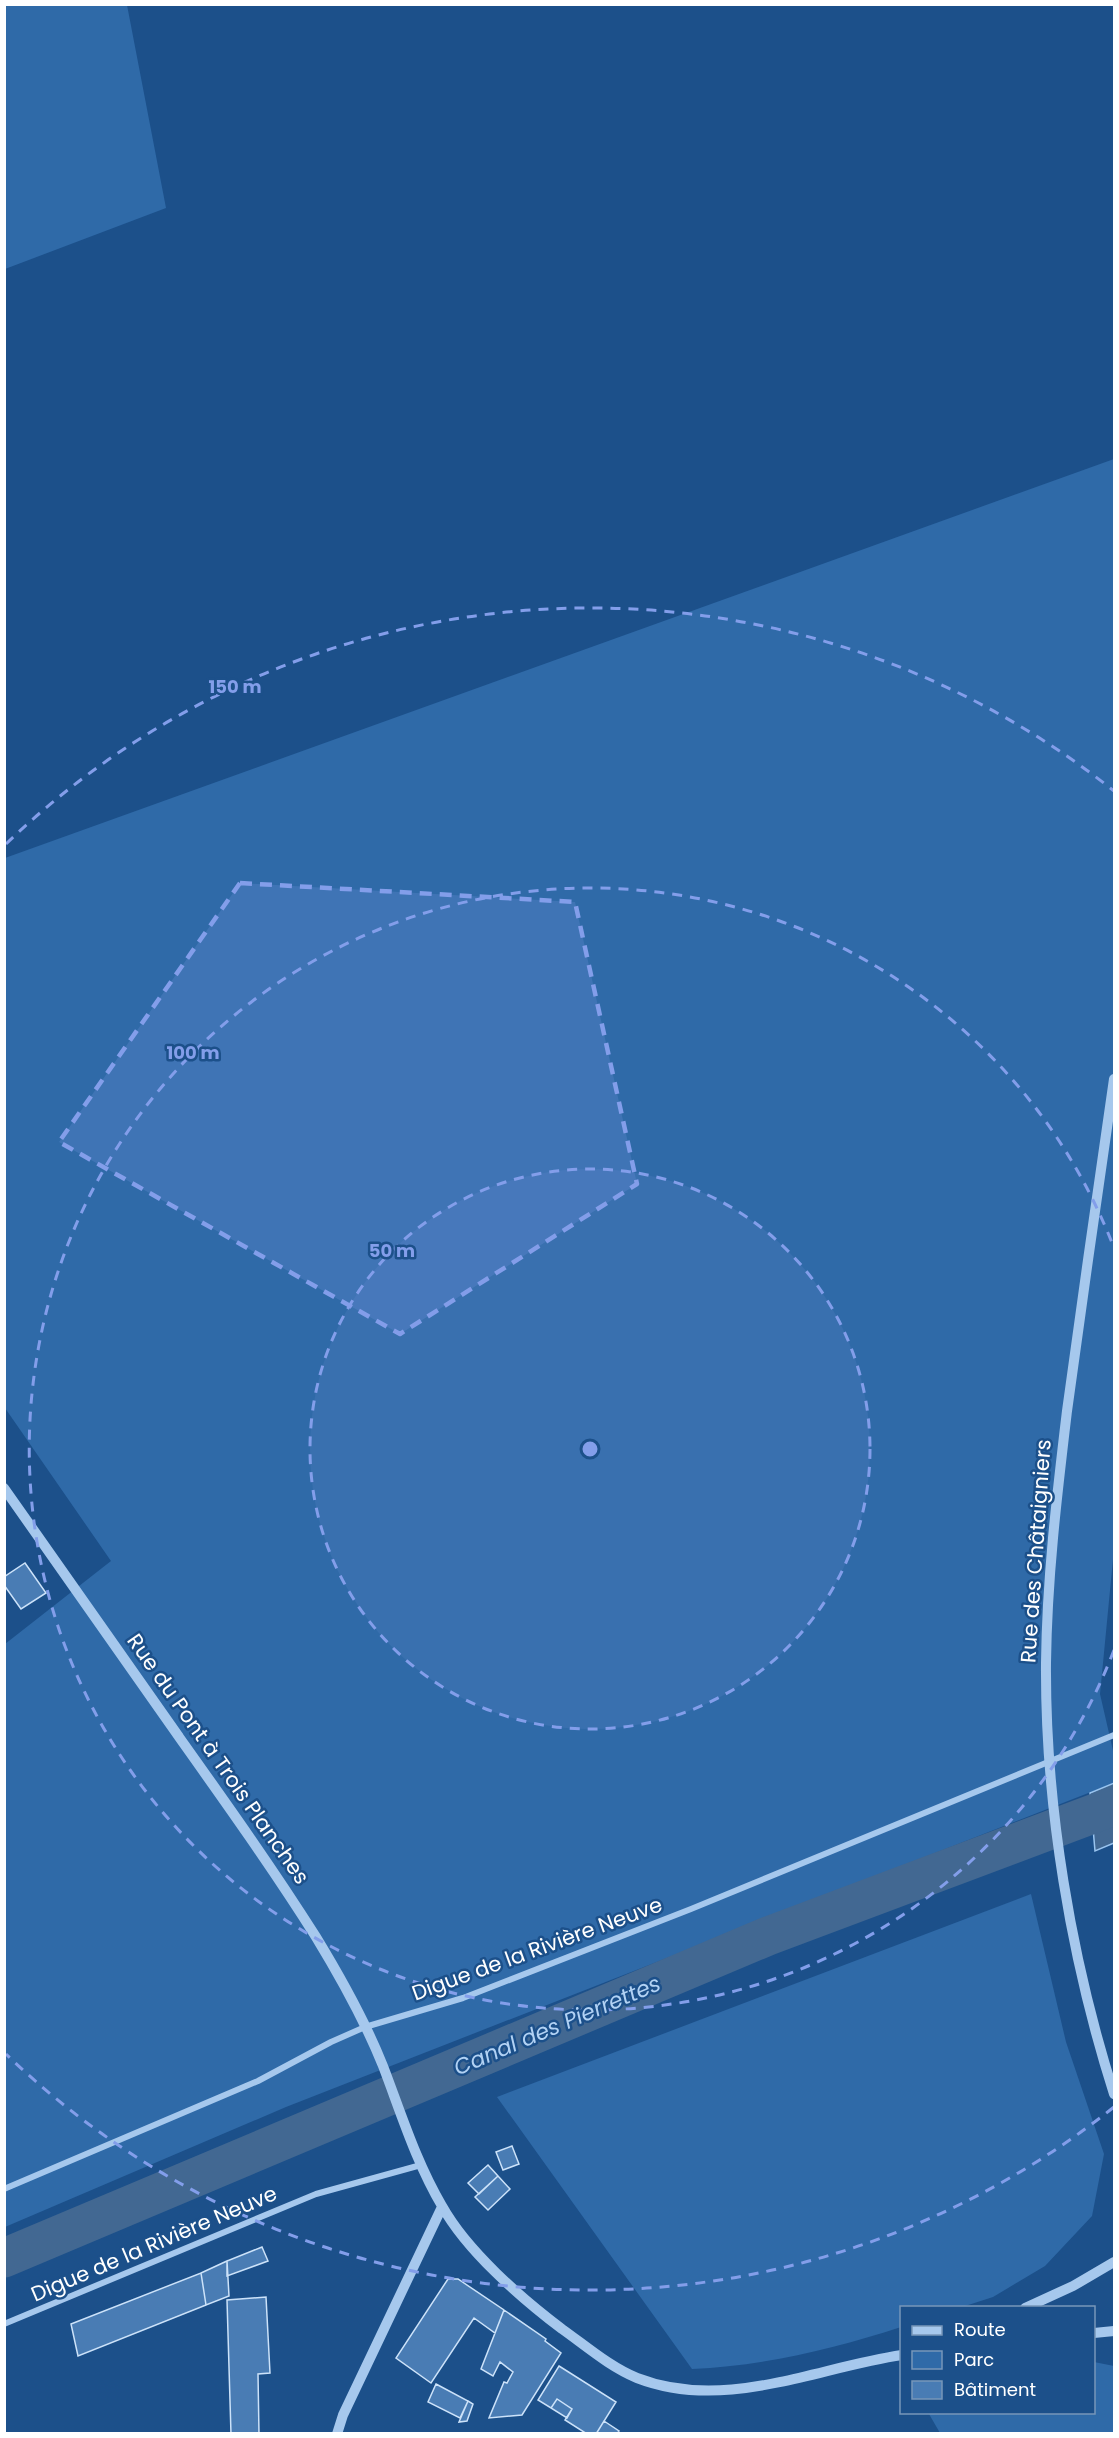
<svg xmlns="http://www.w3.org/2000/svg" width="1119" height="2438" viewBox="0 0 1119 2438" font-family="Poppins,sans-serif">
<rect width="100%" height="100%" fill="#1c508a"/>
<path fill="#2f6aa8" d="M5,4L127,5L166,208L5,269Z
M1114,459V1549L1100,1694L1114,1755V1783L286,2107L5,2227V1644L111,1561L5,1408V858Z
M1031,1894L1066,2042L1104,2154L1092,2216L1045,2266L993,2297L962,2307L902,2308L901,2327C834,2349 763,2366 692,2369L497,2097Z
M1094,2362L1114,2366V2433H940L929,2414L1094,2412Z"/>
<path fill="#426892" stroke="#99c4ef" stroke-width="1.5" d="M1114,1783V1843L1095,1851L1090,1793Z"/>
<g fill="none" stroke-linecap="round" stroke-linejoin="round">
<path stroke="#426892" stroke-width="39" d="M4,2258L768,1936L1114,1806"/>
</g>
<path fill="#497cb4" stroke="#cce2f9" stroke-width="1.5" d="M25,1563L46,1593L21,1609L4,1585V1577Z
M512,2146L519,2164L503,2170L496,2152Z
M488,2165L498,2176L479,2194L468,2183Z
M498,2176L510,2189L488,2210L475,2197Z
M262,2247L268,2261L227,2276V2261Z
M227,2261L229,2296L206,2305L201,2273Z
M201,2273L206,2305L78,2356L71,2324Z
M448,2279H458L504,2310L495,2333L474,2318L431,2383L396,2358Z
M266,2297L270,2373L258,2374L259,2434H231L227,2300Z
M504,2310L546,2339L545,2341L561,2353L522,2415L489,2418L504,2382L507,2383L513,2372L500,2362L493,2376L481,2369Z
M559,2366L616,2402L596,2434H587L565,2420L572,2409L557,2399L551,2408L538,2400Z
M436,2384L468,2401L460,2418L428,2402Z
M557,2399L572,2409L567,2418L551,2408Z
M468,2401L473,2404L467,2421L459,2422Z
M604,2421L619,2431L617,2434H596Z"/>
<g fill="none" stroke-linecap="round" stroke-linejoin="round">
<path stroke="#a6c8ed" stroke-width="6" d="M4,2189L258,2081L331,2042L365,2027L463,1998L691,1909L1114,1735
M4,2324L316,2194L421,2165"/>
<path stroke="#a6c8ed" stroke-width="10" d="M1114,1079C1098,1190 1082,1300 1067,1411C1057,1495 1047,1578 1046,1663C1045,1806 1071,1959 1114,2094
M4,1488C63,1571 121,1654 179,1737C226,1803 273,1869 316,1937C341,1978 365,2021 383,2066C401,2113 416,2162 442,2206C467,2251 521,2298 562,2329C586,2346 610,2367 637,2378C725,2412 814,2368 902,2355
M1025,2308L1073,2286L1114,2262
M1094,2333L1114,2331
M337,2434L343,2415L442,2207"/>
</g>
<path fill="#839eea" fill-opacity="0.2" stroke="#839eea" stroke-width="4.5" stroke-dasharray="12 8" stroke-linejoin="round" d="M240,883L575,902L637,1184L400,1334L59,1142Z"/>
<circle cx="590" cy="1449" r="280" fill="#839eea" fill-opacity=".12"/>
<g fill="none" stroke="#839eea" stroke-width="3" stroke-dasharray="10 8">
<circle cx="590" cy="1449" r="280"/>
<path d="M1114 1650A561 561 0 1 1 1114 1248"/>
<path d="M1114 2107A841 841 0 0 1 6 2054M6 844A841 841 0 0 1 1114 791"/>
</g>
<g text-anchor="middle" stroke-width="5" stroke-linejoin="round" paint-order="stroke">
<g font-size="21" fill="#fff" stroke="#1c508a">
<text transform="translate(1036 1551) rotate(-86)" y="7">Rue des Châtaigniers</text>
<text transform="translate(218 1759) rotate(55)" y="7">Rue du Pont à Trois Planches</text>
<text transform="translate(537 1949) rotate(-20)" y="7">Digue de la Rivière Neuve</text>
<text transform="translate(154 2244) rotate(-23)" y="7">Digue de la Rivière Neuve</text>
</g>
<g font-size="22" font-style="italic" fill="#b2d2f4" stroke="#1c508a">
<text transform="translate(557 2025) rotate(-23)" y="8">Canal des Pierrettes</text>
</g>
</g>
<circle cx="590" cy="1449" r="9" fill="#839eea" stroke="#1c508a" stroke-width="3"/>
<g font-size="18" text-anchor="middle" font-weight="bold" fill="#839eea" stroke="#1c508a" stroke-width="5" stroke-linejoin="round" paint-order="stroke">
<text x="235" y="693">150 m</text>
<text x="193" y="1059">100 m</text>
<text x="392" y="1257">50 m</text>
</g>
<rect width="1119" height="2438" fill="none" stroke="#ffffff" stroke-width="12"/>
<rect x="900" y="2306" width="195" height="108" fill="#1c508a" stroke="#7796b9" stroke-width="1.5"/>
<rect x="912" y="2326" width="30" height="9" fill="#a6c8ed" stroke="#7796b9" stroke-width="1.5"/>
<text x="954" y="2336" font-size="18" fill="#ffffff">Route</text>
<rect x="912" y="2351" width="30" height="18" fill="#2f6aa8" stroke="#7796b9" stroke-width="1.5"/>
<text x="954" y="2366" font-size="18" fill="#ffffff">Parc</text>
<rect x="912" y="2381" width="30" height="18" fill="#497cb4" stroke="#7796b9" stroke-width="1.5"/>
<text x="954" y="2396" font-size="18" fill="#ffffff">Bâtiment</text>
</svg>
